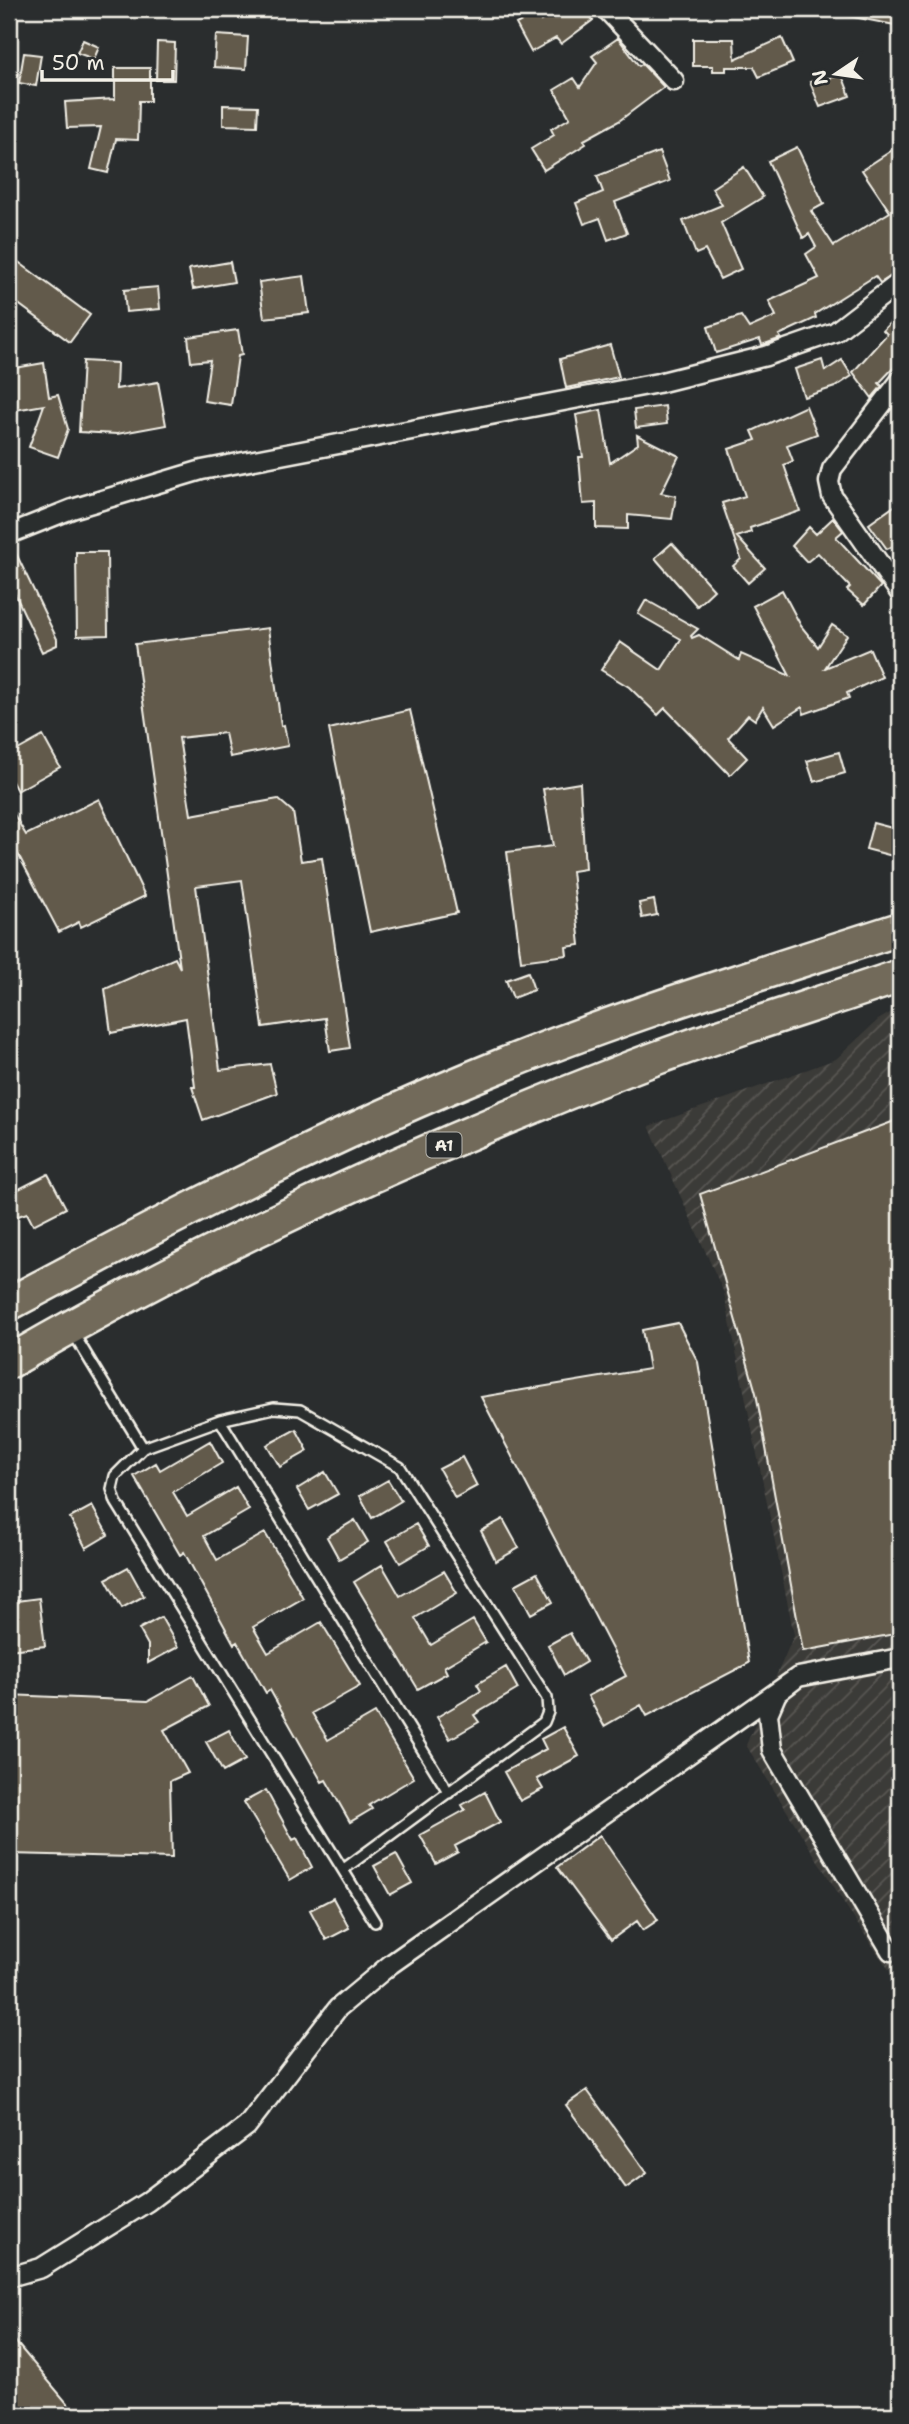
<svg xmlns="http://www.w3.org/2000/svg" width="909" height="2424" viewBox="0 0 909 2424" font-family="'Shantell Sans',sans-serif">
<defs>
<pattern id="industrial-furrows" width="10" height="10" patternUnits="userSpaceOnUse" patternTransform="scale(1.75)"><rect width="10" height="10" fill="#3b3a37"/><path d="M-1 1l2-2M0 10L10 0M9 11l2-2" fill="none" stroke="#585754"/></pattern>
</defs>
<rect width="100%" height="100%" fill="#2a2d2e"/>
<filter id="ink" filterUnits="userSpaceOnUse"><feTurbulence type="fractalNoise" baseFrequency=".0143" numOctaves="2"/><feDisplacementMap in="SourceGraphic" scale="14" xChannelSelector="R" yChannelSelector="G"/><feConvolveMatrix kernelMatrix="1 2 1 2 8 2 1 2 1" color-interpolation-filters="sRGB"/></filter>
<g filter="url(#ink)">
<path fill="url(#industrial-furrows)" d="M900,1007V1986L854,1919L746,1745L794,1635L724,1293L649,1126L836,1059L878,1020Z"/>
<path fill="#625a4b" stroke="#f4f1e8" stroke-width="2" d="M557,9H584L593,20L561,44L556,38L531,52L516,24L537,13L541,21Z
M849,9H898L895,25L848,16Z
M216,35L248,37L246,69L214,67Z
M618,38L639,66L642,64L664,87L619,121L584,140L586,144L544,170L531,149L554,135L551,129L570,118L554,90L574,78L580,87L597,62L592,56Z
M782,38L793,63L759,77L754,67H726V71H713V66H693V39H734L735,59Z
M83,40L99,47L94,59L77,53Z
M157,42L175,43L174,80H156Z
M24,53L41,55L36,86L19,83Z
M115,68H150V101H139L138,140L116,139L108,173L91,169L101,127L67,128L65,102L115,99Z
M842,75L850,96L820,107L810,82Z
M223,105L258,106L257,126L223,125Z
M900,145V271L880,283L875,276L815,314L816,318L779,335L781,338L776,340L762,345L760,339L716,353L708,327L741,316L749,328L776,316L769,301L819,278L806,254L816,247L809,234L803,238L768,161L797,147L824,204L811,211L834,246L890,212L862,170Z
M659,152L670,181L615,202L627,233L608,240L600,218L584,224L576,203L603,192L597,176Z
M744,167L763,197L721,223L741,269L720,279L705,250L696,254L683,221L722,205L712,188Z
M9,255L90,315L70,342L9,297Z
M230,262L234,282L193,289L189,269Z
M304,276L309,313L264,318L259,282Z
M158,287L160,309L126,312L124,290Z
M900,312V361L879,383L882,386L872,398L853,372L887,334L883,330Z
M238,330L242,355L238,356L231,405L204,401L210,360L191,362L188,337Z
M610,345L619,377L566,388L560,359Z
M822,360L825,371L842,360L852,376L835,387L804,397L795,369Z
M83,361L117,363L116,389L158,382L166,425L117,434L79,432Z
M44,363L49,397L58,395L68,429L58,457L29,447L44,405L9,411V369Z
M665,406L667,424L636,428L634,410Z
M806,406L817,434L787,445L793,461L784,465L800,511L750,528L751,532L737,537L765,568L748,583L733,566L741,559L722,503L745,496L729,449L756,440L752,431Z
M601,410L610,463L638,444L637,435L679,456L661,493L676,496L672,519L628,515V529L596,528V503L583,504L579,457H583L576,415Z
M900,502V543L887,549L869,524Z
M833,518L843,531L836,537L881,586L864,605L847,590L850,587L818,553L807,562L792,546L809,527L816,534Z
M672,543L714,590L697,606L655,558Z
M9,545H12L57,639V645L42,652L9,581Z
M76,552H107L108,635L77,636Z
M782,590L801,626L818,647L832,625L847,635L825,668L870,649L882,677L847,693L849,698L804,714L802,707L774,725L763,707L755,720L748,715L728,738L747,758L730,775L665,708L658,715L629,687L601,670L620,642L661,670L681,639L638,614L646,600L698,629L691,636L692,638L699,635L739,660L741,654L790,676L753,606Z
M268,628L281,726L284,725L288,746L230,757L225,733L179,738L191,815L278,799L293,812L301,861L322,858L350,1048L330,1051L325,1018L263,1027L242,880L196,886L220,1070L270,1064L277,1093L203,1120L192,1087H195L186,1018L111,1033L105,989L175,958L180,968L135,644Z
M410,710L457,913L370,932L329,729Z
M43,736L60,767L17,791L9,776V755Z
M839,752L845,773L814,782L807,761Z
M580,783L585,869L572,871L580,945L566,947L567,955L521,961L507,852L553,846L543,789Z
M99,799L145,896L81,927L79,922L59,932L9,837V806L26,835Z
M873,823L900,830V858L866,849Z
M654,900L657,915L642,918L639,903Z
M528,972L534,990L513,998L506,980Z
M900,1119V1633L803,1651L756,1393L700,1194Z
M48,1174L66,1208L33,1225L27,1213L9,1219V1194Z
M678,1323L698,1362L749,1663L647,1716L641,1705L604,1726L588,1696L626,1676L481,1397L649,1369L642,1330Z
M296,1429L308,1451L280,1467L267,1445Z
M210,1441L222,1463L173,1492L187,1516L236,1487L249,1510L204,1536L217,1560L265,1533L291,1576L303,1598L253,1627L268,1653L321,1622L360,1686L312,1713L328,1740L375,1713L414,1778L369,1805L372,1809L350,1822L326,1780L322,1782L270,1690L266,1693L237,1642L234,1644L184,1552L180,1555L134,1476L156,1463L160,1470Z
M462,1457L477,1486L455,1498L439,1469Z
M325,1472L338,1494L309,1510L297,1489Z
M388,1480L401,1501L372,1518L360,1496Z
M92,1506L108,1535L86,1548L70,1518Z
M503,1519L519,1548L496,1561L481,1531Z
M355,1520L368,1542L339,1559L327,1537Z
M416,1524L429,1546L400,1563L387,1541Z
M382,1565L400,1596L444,1571L457,1593L415,1618L431,1645L473,1620L486,1642L444,1667L447,1673L418,1689L354,1582Z
M128,1567L144,1596L122,1608L106,1579Z
M537,1573L553,1602L531,1614L515,1585Z
M39,1598L45,1646L9,1650V1602Z
M161,1617L178,1647L148,1663V1645L139,1629Z
M570,1633L586,1662L564,1675L548,1645Z
M506,1667L518,1689L474,1715L479,1722L450,1739L437,1717L481,1691L477,1684Z
M193,1676L209,1706L164,1730L188,1773L170,1781L172,1858L9,1854V1695L148,1701Z
M563,1727L579,1756L537,1779L543,1789L520,1801L504,1772L546,1749L541,1739Z
M229,1730L245,1760L223,1772L206,1742Z
M266,1790L293,1840L297,1838L312,1867L290,1880L244,1802Z
M485,1792L500,1822L455,1846L458,1852L436,1864L420,1835L465,1810L462,1805Z
M600,1835L658,1920L643,1930L637,1921L611,1940L557,1867Z
M396,1854L412,1883L390,1895L374,1866Z
M333,1898L349,1928L326,1940L310,1910Z
M587,2090L647,2173L626,2188L566,2105Z
M9,2334L77,2415H9Z"/>
<g fill="none" stroke-linecap="round" stroke-linejoin="round">
<defs>
<path id="lane" d="M72,1331L143,1448
M220,1420L449,1793
M344,1869L544,1722L548,1712L547,1698L400,1467L300,1410L274,1408L220,1420L143,1448L115,1476L112,1489L116,1502L375,1922"/>
<path id="street" d="M606,9L674,81
M900,381L832,469L829,482L832,496L900,593
M9,534L72,509L202,470L658,383L766,356L835,332L900,282
M891,1951L772,1750L768,1714L777,1693L798,1677L900,1658
M9,2277L41,2268L147,2202L247,2126L338,2008L391,1964L798,1677"/>
<path id="highway" d="M9,1304C171,1217 334,1133 505,1064C634,1012 767,972 900,929
M9,1362C207,1247 416,1151 630,1068C718,1034 810,1007 900,976"/>
</defs>
<use href="#lane" stroke="#f4f1e8" stroke-width="14"/>
<use href="#street" stroke="#f4f1e8" stroke-width="23"/>
<use href="#highway" stroke="#f4f1e8" stroke-width="37"/>
<use href="#lane" stroke="#2a2d2e" stroke-width="9"/>
<use href="#street" stroke="#2a2d2e" stroke-width="18"/>
<use href="#highway" stroke="#726b5a" stroke-width="32"/>
</g>
</g>
<g text-anchor="middle" stroke-width="7" stroke-linejoin="round" paint-order="stroke">
<rect fill="#2a2d2e" stroke="#b7b6b0" stroke-width="2" x="426.5" y="1132.5" width="35" height="25" rx="5"/>
<g font-size="16" font-weight="bold" fill="#f4f1e8">
<text x="444" y="1151">A1</text>
</g>
</g>
<rect width="909" height="2424" fill="none" stroke="#2a2d2e" stroke-width="35"/>
<rect x="18" y="18" width="874" height="2389" fill="none" stroke="#f4f1e8" stroke-width="2.5" filter="url(#ink)"/>
<g transform="translate(836 74) rotate(257)" stroke="#2a2d2e" stroke-width="5" paint-order="stroke">
<path d="M0-5L12 26L0 18L-12 26Z" fill="#f4f1e8"/>
<text y="-10" font-size="19" font-weight="bold" text-anchor="middle" fill="#f4f1e8">N</text>
</g>
<path d="M42 70v10h131v-10" fill="none" stroke="#f4f1e8" stroke-width="3.5"/>
<text x="52" y="70" font-size="21" fill="#f4f1e8" stroke="#2a2d2e" stroke-width="5" paint-order="stroke">50 m</text>
</svg>
